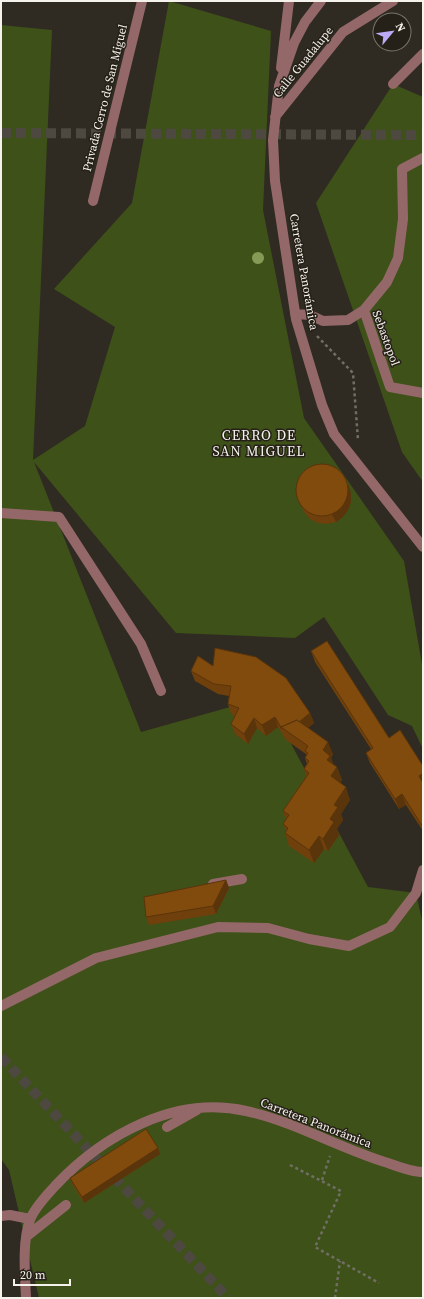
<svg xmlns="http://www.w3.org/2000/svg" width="424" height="1299" viewBox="0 0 424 1299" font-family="'Source Serif 4',serif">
<rect width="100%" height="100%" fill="#2f2b22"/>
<path fill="#3e5118" d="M169,1L271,31L263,210L304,418L404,561L423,670V749L412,726L388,715L324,617L295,638L176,633L34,462L141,732L266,697L368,887L416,893L423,925V1298H39L9,1170L1,1159V25L52,30L33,460L85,426L115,327L54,289L132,203Z
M393,84L423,97V482L402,452L316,203Z"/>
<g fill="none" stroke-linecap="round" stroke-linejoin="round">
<path stroke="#4d4940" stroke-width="10" stroke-dasharray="10 5" stroke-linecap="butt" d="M1,133L423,135
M1,1057L228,1298"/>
<path stroke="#716e66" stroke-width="2.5" stroke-dasharray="3 3" stroke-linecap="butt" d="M317,336L353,373L358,440
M290,1165L341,1191L315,1247L379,1283
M322,1180L330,1156
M335,1298L340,1261"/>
<path stroke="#946869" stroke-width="10" d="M321,1L305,22L294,43L279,86L273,140L275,181L296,319L322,405L334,434L423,547
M281,68L289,1
M393,84L423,54
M275,117L343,32L393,1
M93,201L142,1
M364,310L390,387L423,393
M295,314L310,315L323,321L348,320L364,310L387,282L398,258L403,219L402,169L423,158
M1,513L59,517L141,644L161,691
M213,884L242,879
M1,1006L96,958L218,927L268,928L309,939L349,946L390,927L416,893L423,870
M167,1127L197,1110
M1,1216L10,1215L30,1219
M27,1236L66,1205
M26,1298C25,1275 22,1241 30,1220C34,1208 47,1195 55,1186C103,1135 175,1095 246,1111C293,1121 341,1149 388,1163C399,1167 412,1172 423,1172"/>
</g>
<circle fill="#859b55" cx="258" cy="258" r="6"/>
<path fill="#6f400c" d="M351,493V502L348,510L343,517L336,522L327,524L318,523L310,519L304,512L297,496Z
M311,651L389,738L423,766V831L406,805L399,809L370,763L366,753L371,749L315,662Z
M213,666L310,713L314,723L308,728L333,754L331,758L333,764L337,767L342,780L340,783L350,800L341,814L343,820L337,829L339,835L328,851L324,849L314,863L289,846L285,833L286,831L283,824L286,820L283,811L306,776L304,769L307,764L305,758L306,756V754L286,740L278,727L266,736L257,728L248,744L235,734L231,724L235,716L231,714L228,704L229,696L218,694L195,681L191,671Z
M226,880L229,888L216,914L149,925L146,917Z
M158,1148L160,1154L84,1203L72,1184L70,1178Z"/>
<path fill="#5a340a" d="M348,484L351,493V502L348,510L343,517L336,522L332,514Z
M310,713L314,723L302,733L298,723Z
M275,717L278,727L266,736L262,725Z
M254,718L257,728L248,744L244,734Z
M328,742L333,754L331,758L335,768L332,773L323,750Z
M337,767L342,780L335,789L331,776Z
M423,773V786L419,776Z
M346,787L350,800L341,814L343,820L337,829L339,835L328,851L323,839L330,819L334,805Z
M402,794L406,805L399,809L395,799Z
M319,836L324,849L314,863L309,850Z
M226,880L229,888L216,914L213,906Z
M158,1148L160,1154L84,1203L82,1197Z"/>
<path fill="#814b0e" stroke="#5a340a" d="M296 490a26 26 0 1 1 52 0a26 26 0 1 1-52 0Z
M327,641L389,738L400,730L423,766V773L419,776L423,783V827L402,794L395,799L366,753L373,748L311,651Z
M215,648L256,657L286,678L310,713L299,722L297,720L281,727L282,729L275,717L262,725L254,718L244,734L231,724L239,708L228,704L231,686L214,684L191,671L198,656L213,666Z
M297,720L328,742L323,750L330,756L327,760L337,767L331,776L346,787L334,805L338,807L330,819L334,822L323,839L319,836L309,850L285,833L288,828L283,824L289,815L283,811L309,773L304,769L309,761L305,758L308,753L305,751L308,746L281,727Z
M226,880L213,906L146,917L144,897Z
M146,1129L158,1148L82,1197L70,1178Z"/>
<g text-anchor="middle" stroke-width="3" stroke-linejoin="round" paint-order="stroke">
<g font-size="12" fill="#f5f2ec" stroke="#262118">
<text transform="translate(303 62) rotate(-51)" y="4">Calle Guadalupe</text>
<text transform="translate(105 98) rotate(-76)" y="4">Privada Cerro de San Miguel</text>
<text transform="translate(304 272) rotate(80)" y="4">Carretera Panorámica</text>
<text transform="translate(386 338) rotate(70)" y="4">Sebastopol</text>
<text transform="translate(316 1123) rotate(21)" y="4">Carretera Panorámica</text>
</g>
<g font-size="14" letter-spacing="1" fill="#f5f2ec" stroke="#262118">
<text x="259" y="440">CERRO DE<tspan x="259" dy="16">SAN MIGUEL</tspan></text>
</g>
</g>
<rect width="424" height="1299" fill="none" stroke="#f5f2ec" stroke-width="4"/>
<g transform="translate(392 32) rotate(61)"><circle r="19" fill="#262118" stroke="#79756d"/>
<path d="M0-3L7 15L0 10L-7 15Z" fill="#bcaaf6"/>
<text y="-6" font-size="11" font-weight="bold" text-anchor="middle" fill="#f5f2ec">N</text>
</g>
<path d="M14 1279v6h56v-6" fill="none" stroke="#f5f2ec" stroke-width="2"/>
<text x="20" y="1279" font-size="12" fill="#f5f2ec" stroke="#262118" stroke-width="3" paint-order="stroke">20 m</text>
</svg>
